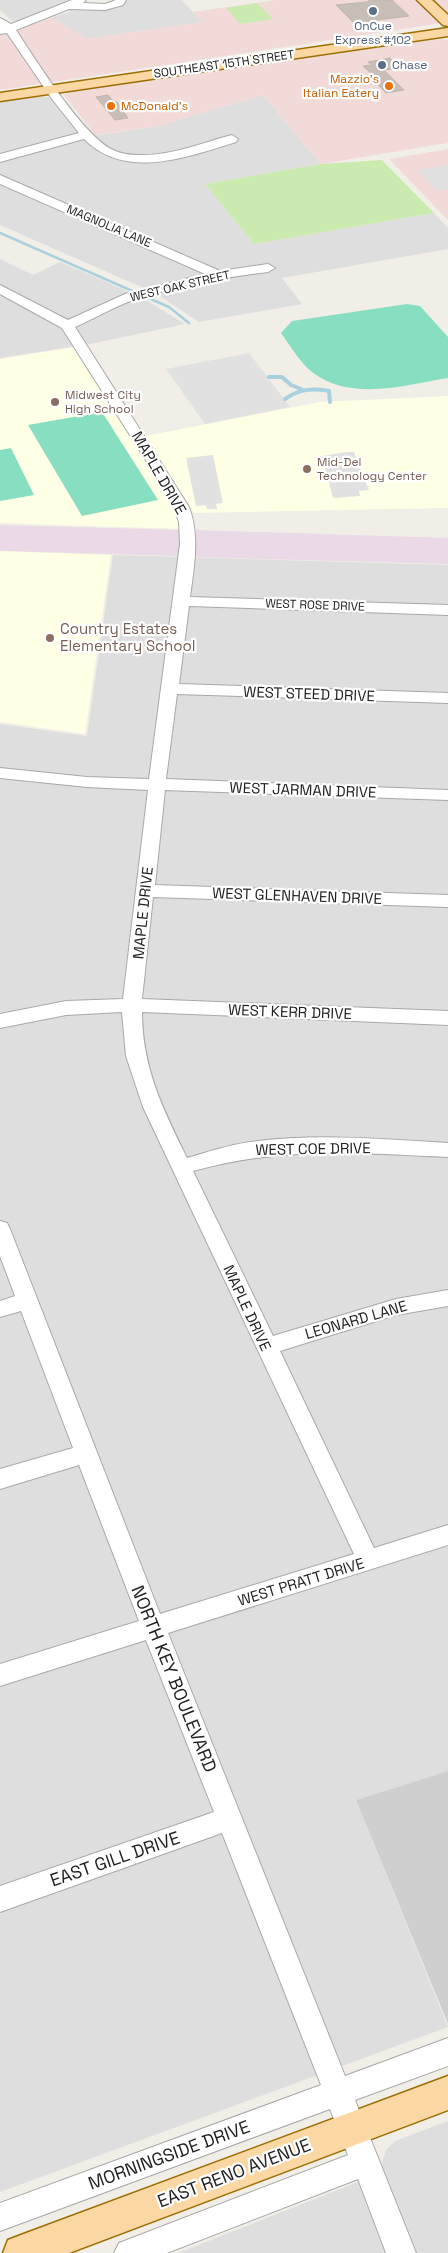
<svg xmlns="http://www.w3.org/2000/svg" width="448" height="2253" viewBox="0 0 448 2253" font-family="'Space Grotesk',sans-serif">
<rect width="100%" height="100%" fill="#f1eee8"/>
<path fill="#dfdede" d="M0,0H75L21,22L12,21L0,10Z
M127,0H182L202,22L87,39L51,18L75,10L118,8Z
M263,95L321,164L205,184L254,244L434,213L448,228V249L282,278L302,304L199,322L155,293L0,225V102L43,96L51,98L85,137L158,126Z
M0,259L33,275L60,262L141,297L185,324L95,343L0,358Z
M113,555L448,565V1771L356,1800L448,2027L0,2192V724L87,736Z
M448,2121V2253H412L383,2179L382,2162L386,2150L395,2141Z
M358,2182L385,2253H178Z"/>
<path fill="#f1dad8" d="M276,0H448V22L0,90V33L21,29L51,18L87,39L201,22L193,12Z
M442,39L448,40V143L321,164L263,95L158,126L95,135L64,95L68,91L297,57Z
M448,149V220L389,159Z"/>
<path fill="#eadae7" d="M0,525L183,530L180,556L0,551Z
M196,530L448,538V564L194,557Z"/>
<path fill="#feffe4" d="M75,347L138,445L178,516L181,529L0,523V359Z
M448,396V508L194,513L145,436L320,402Z
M0,551L111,555L85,734L0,722Z"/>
<path fill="#cfcfcf" d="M448,1771V2024L356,1800Z"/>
<path fill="#caeaaf" d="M257,3L273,19L240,24L226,8Z
M382,160L434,213L254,244L205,184L321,164Z"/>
<path fill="#88dec0" d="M407,304L420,306L448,337V378C405,385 351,402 312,372C300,363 290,345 281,333L292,321Z
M102,412L158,500L82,516L28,425Z
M11,448L34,495L0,501V450Z"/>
<path fill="#e1e1e1" d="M448,165V189L437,191L418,170Z
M249,353L290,407L205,424L166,369Z
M346,452H354L369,490L359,491L360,496L333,498L322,456Z
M213,455L223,503L216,504L217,509H207L206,505L196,506L186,458Z"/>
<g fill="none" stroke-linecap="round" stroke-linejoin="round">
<path stroke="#a9d0de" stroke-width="2.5" d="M0,233L169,307L189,323
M269,377H283"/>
<path stroke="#a9d0de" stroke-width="4" d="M269,377H282L291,385L301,389
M285,399C299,389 312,388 329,391L330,402"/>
</g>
<path fill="#c6beb7" stroke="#c3b6aa" d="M369,0H392L409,16L354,23L336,5L367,2Z
M390,58L400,68L384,70L404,90L386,93L375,82L379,81L363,66L371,65L368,62Z
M108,95L114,102H117L128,118L115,120L96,97Z"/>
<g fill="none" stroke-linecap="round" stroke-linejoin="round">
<defs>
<path id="minor" d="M72,0H86L83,3L105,4L116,0H126L123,5L105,10L69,9L16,30C36,60 83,136 113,150C121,154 131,155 139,155C171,156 201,143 232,135L238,139L236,142C187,157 126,181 84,139L0,162V154L79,133L52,99L7,33L0,34V18L11,24Z
M0,175L220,271L268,264L275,268L268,272C220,278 173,286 128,302C110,309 93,319 75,327L189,507C200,536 194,567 190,597L448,605V615L189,606L179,684L448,693V703L177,694L166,779L448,790V800L165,790L155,885L448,895V907L153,897L142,999L448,1011V1025L142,1012C142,1068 163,1109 187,1158C208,1152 228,1145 250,1142C316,1133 382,1139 448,1143V1157C358,1153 281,1146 193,1171L273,1336L396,1299L448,1290V1306L396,1315L280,1351L374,1548L448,1525V1545L168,1633L345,2076L448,2038V2066L355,2100L416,2253H386L358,2179L167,2253H114L119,2243L348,2155L330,2109L0,2231V2203L321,2085L222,1833L0,1912V1886L214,1812L146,1640L0,1686V1664L139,1621L79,1465L0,1489V1469L73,1448L21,1311L0,1317V1301L15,1296L0,1256V1221L7,1223L10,1229L160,1614L354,1554L143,1107L126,1056L122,1012L66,1015L0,1028V1014L66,1001L123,999L148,790L87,787L0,778V768L87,777L149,779L180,544L179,522L171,500L62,328L0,294V285L68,320L125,294L205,274L0,184Z"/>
<path id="major" d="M417,0H432L448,15V26L443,25Z
M448,28V36L0,101V93Z
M448,2076V2110L69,2253H3L8,2240L21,2235Z"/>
</defs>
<use href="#minor" stroke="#a8a8a8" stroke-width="2"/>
<use href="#major" stroke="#9c6e02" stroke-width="3"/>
<use href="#minor" fill="#fff" fill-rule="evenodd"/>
<use href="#major" fill="#fbd8a3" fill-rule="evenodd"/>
</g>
<g fill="#5c6f8a" stroke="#fff" stroke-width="2">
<circle cx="373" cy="11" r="5"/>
<circle cx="382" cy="65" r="5"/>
</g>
<g fill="#e8710a" stroke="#fff" stroke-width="2">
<circle cx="389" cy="86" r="5"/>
<circle cx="111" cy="106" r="5"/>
</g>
<g fill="#8d6e63" stroke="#fff" stroke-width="2">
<circle cx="55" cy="402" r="5"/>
<circle cx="307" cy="469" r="5"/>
<circle cx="50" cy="638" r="5"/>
</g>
<g text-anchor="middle" stroke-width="4.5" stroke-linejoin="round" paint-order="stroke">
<g font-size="12" fill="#4e5e75" stroke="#fff">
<text x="373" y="30">OnCue<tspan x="373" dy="14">Express #102</tspan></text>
<text x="392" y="69" text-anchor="start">Chase</text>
</g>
<g font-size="12" fill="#212121" stroke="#fff">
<text transform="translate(224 64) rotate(-8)" y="4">SOUTHEAST 15TH STREET</text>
<text transform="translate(109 226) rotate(23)" y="4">MAGNOLIA LANE</text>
<text transform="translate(180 286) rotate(-13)" y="4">WEST OAK STREET</text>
<text transform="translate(315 605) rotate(2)" y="4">WEST ROSE DRIVE</text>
</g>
<g font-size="12" fill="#c56008" stroke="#fff" text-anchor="end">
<text x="379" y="83">Mazzio's<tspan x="379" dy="14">Italian Eatery</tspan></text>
<text x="121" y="110" text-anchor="start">McDonald's</text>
</g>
<g font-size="12" fill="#785e54" stroke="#fff" text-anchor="start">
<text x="65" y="399">Midwest City<tspan x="65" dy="14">High School</tspan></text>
<text x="317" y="466">Mid-Del<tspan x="317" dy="14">Technology Center</tspan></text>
</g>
<g font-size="15" fill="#212121" stroke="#fff">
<text transform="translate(159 473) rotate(60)" y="5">MAPLE DRIVE</text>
<text transform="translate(309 694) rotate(2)" y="5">WEST STEED DRIVE</text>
<text transform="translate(303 790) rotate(2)" y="5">WEST JARMAN DRIVE</text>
<text transform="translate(297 896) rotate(2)" y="5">WEST GLENHAVEN DRIVE</text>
<text transform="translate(143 913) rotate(-84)" y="5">MAPLE DRIVE</text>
<text transform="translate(290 1012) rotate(2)" y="5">WEST KERR DRIVE</text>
<text transform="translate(313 1149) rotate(-1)" y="5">WEST COE DRIVE</text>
<text transform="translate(247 1308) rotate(65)" y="5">MAPLE DRIVE</text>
<text transform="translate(356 1320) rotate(-16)" y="5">LEONARD LANE</text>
<text transform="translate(301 1582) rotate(-17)" y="5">WEST PRATT DRIVE</text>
</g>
<g font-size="15" fill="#785e54" stroke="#fff" text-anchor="start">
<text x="60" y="634">Country Estates<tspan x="60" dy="17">Elementary School</tspan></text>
</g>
<g font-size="18" fill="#212121" stroke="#fff">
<text transform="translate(174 1679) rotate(68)" y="6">NORTH KEY BOULEVARD</text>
<text transform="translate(115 1859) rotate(-19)" y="6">EAST GILL DRIVE</text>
<text transform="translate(169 2155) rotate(-20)" y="6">MORNINGSIDE DRIVE</text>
<text transform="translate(234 2173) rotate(-21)" y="6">EAST RENO AVENUE</text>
</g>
</g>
</svg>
